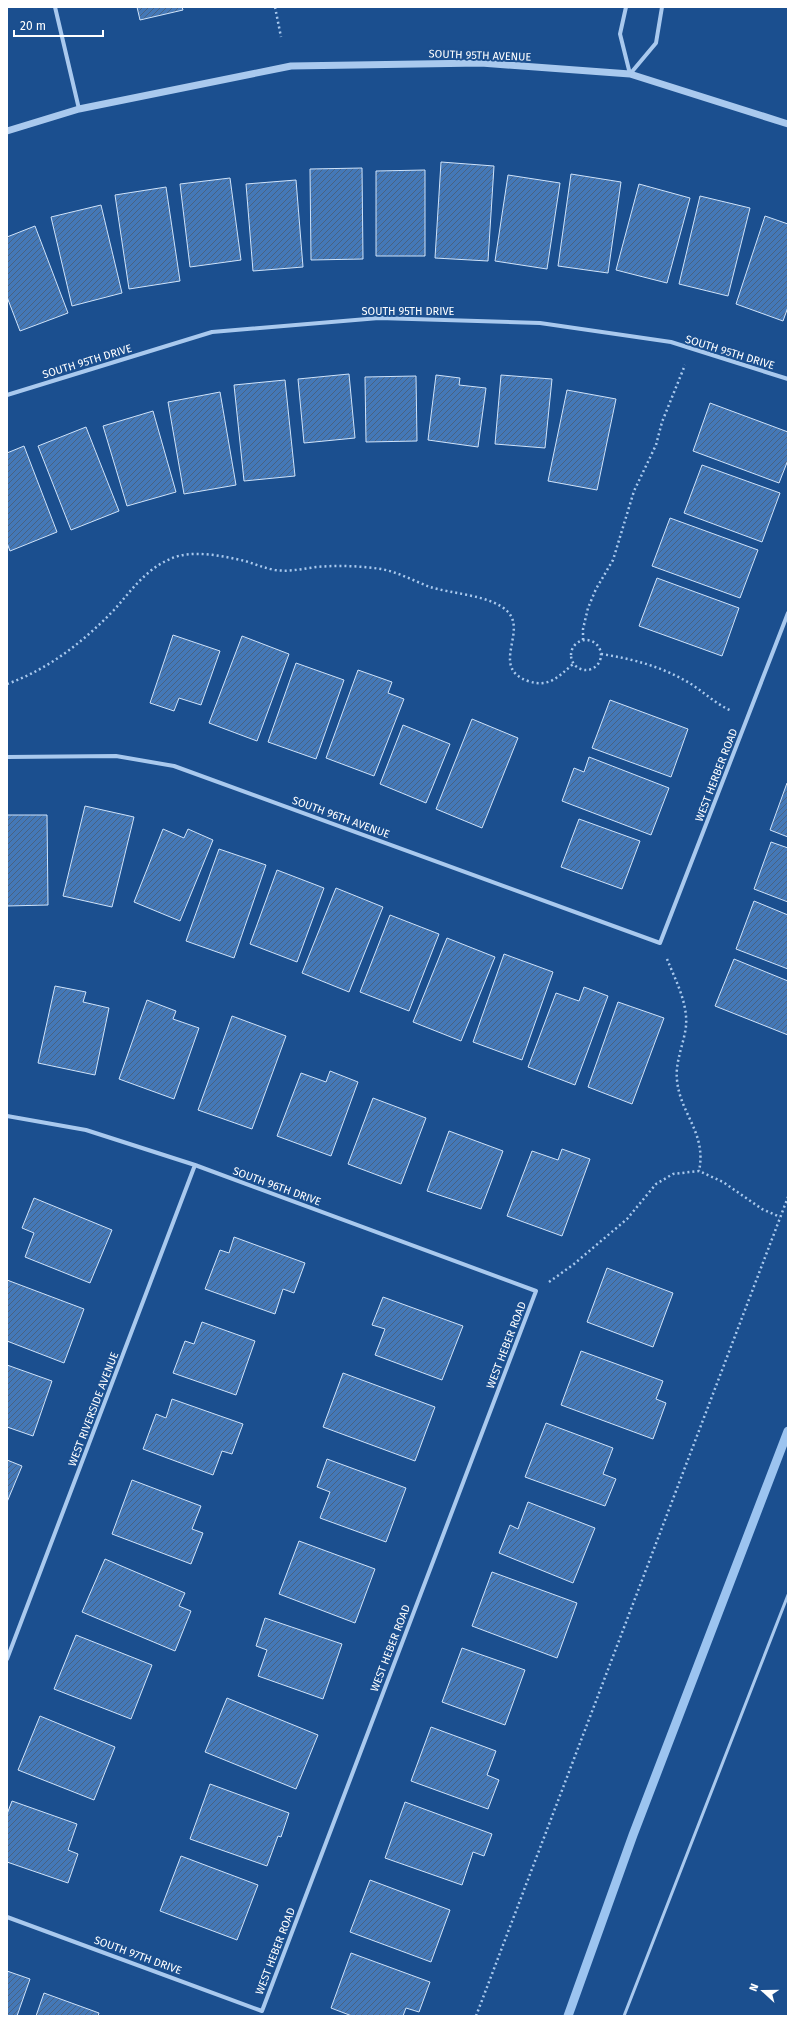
<svg xmlns="http://www.w3.org/2000/svg" width="795" height="2023" viewBox="0 0 795 2023" font-family="'Fira Sans',sans-serif">
<defs>
<pattern id="building-hatch" width="6" height="6" patternUnits="userSpaceOnUse"><rect width="6" height="6" fill="#4478b7"/><path d="M-1 1l2-2M0 6l6-6M5 7l2-2" fill="none" stroke="#486282"/></pattern>
</defs>
<rect width="100%" height="100%" fill="#1b4f8f"/>
<g fill="none" stroke-linecap="round" stroke-linejoin="round">
<path stroke="#9cc4f0" stroke-width="9" d="M568,2016L633,1835L788,1431"/>
</g>
<path fill="url(#building-hatch)" stroke="#cfe3fa" d="M137,7H182L183,10L140,20Z
M441,162L494,166L488,261L435,258Z
M362,168L363,259L311,260L310,169Z
M425,170V256H376V171Z
M571,174L621,182L608,273L558,266Z
M508,175L560,183L547,269L495,261Z
M230,178L241,260L190,267L180,184Z
M296,180L303,267L253,271L246,184Z
M639,184L690,198L667,283L616,270Z
M166,187L180,281L129,289L115,195Z
M700,196L750,208L728,296L679,284Z
M101,205L122,293L72,306L51,217Z
M765,216L788,224V307L783,321L736,304Z
M35,226L68,313L20,331L7,297V237Z
M349,374L355,438L304,443L298,379Z
M436,375L460,378L459,385L486,388L478,447L428,440Z
M501,375L552,379L545,448L495,444Z
M416,376L417,441L366,442L365,377Z
M285,380L295,476L244,481L234,385Z
M567,390L616,399L597,490L548,481Z
M220,392L236,485L184,494L168,402Z
M710,403L788,432V460L779,483L693,451Z
M153,411L176,492L127,506L103,426Z
M86,427L119,511L71,530L38,446Z
M24,446L57,532L10,551L7,543V453Z
M702,465L780,493L762,542L684,513Z
M670,518L758,550L740,598L652,566Z
M657,578L739,608L722,656L639,626Z
M173,635L220,651L201,705L179,698L174,711L150,703Z
M242,636L289,654L257,741L209,723Z
M296,663L344,680L316,759L268,742Z
M358,670L392,682L388,693L404,699L374,776L326,758Z
M610,700L688,729L671,777L592,748Z
M472,719L518,738L482,828L436,809Z
M403,725L450,744L426,803L380,784Z
M589,757L669,788L651,835L562,801L574,768L584,772Z
M787,783L788,784V837L770,830Z
M85,806L134,817L112,907L63,896Z
M7,815H47L48,905L7,906Z
M579,819L640,841L622,889L561,867Z
M163,829L184,838L188,829L213,840L180,921L134,902Z
M771,842L788,848V902L754,889Z
M219,849L266,865L234,958L186,941Z
M277,870L324,888L297,962L250,944Z
M336,888L383,907L349,992L302,973Z
M754,901L788,915V969L736,949Z
M390,915L439,934L409,1011L360,992Z
M447,938L495,957L461,1041L413,1022Z
M504,954L553,972L522,1060L473,1042Z
M734,959L788,981V1035L715,1006Z
M55,986L86,992L83,1002L109,1008L95,1075L38,1063Z
M584,987L608,996L575,1085L528,1067L556,993L579,1001Z
M147,1000L176,1011L173,1019L199,1028L174,1099L119,1079Z
M618,1002L664,1018L632,1104L588,1087Z
M232,1016L286,1036L252,1129L198,1110Z
M330,1071L358,1082L331,1156L277,1136L301,1073L326,1082Z
M373,1098L426,1118L401,1184L348,1164Z
M449,1131L503,1151L481,1209L427,1191Z
M562,1149L590,1159L562,1236L507,1216L532,1151L558,1160Z
M34,1198L112,1230L90,1283L25,1257L34,1233L22,1228Z
M234,1237L305,1263L294,1293L283,1289L275,1314L205,1289L220,1250L229,1253Z
M607,1268L673,1293L653,1347L587,1322Z
M7,1280L84,1309L64,1363L7,1341Z
M383,1297L463,1326L442,1380L375,1355L385,1329L372,1325Z
M202,1322L255,1341L236,1395L173,1373L185,1341L194,1344Z
M581,1351L663,1381L656,1399L666,1403L653,1439L561,1405Z
M7,1365L52,1381L33,1436L7,1427Z
M343,1373L435,1407L415,1461L323,1427Z
M172,1399L243,1424L232,1454L222,1451L213,1475L143,1449L156,1414L166,1418Z
M546,1423L613,1448L603,1474L616,1479L605,1506L525,1477Z
M327,1459L406,1488L386,1542L320,1518L330,1492L317,1487Z
M7,1460L22,1466L7,1502Z
M132,1480L201,1506L192,1529L203,1533L191,1564L112,1534Z
M528,1502L595,1528L573,1583L499,1553L510,1525L518,1529Z
M299,1541L375,1569L355,1623L279,1594Z
M105,1559L185,1593L179,1606L191,1611L175,1651L82,1612Z
M492,1572L577,1603L557,1658L472,1626Z
M265,1618L342,1644L323,1699L258,1676L267,1650L256,1646Z
M76,1635L152,1665L131,1719L54,1689Z
M462,1648L525,1670L505,1725L442,1702Z
M227,1698L318,1735L296,1789L205,1752Z
M40,1716L115,1747L94,1800L18,1770Z
M431,1727L496,1751L487,1775L499,1780L488,1809L411,1781Z
M210,1784L289,1813L281,1837L278,1836L267,1866L190,1839Z
M12,1801L77,1824L68,1850L78,1854L68,1883L7,1862V1814Z
M405,1802L492,1834L484,1856L473,1852L462,1885L385,1858Z
M181,1856L258,1885L237,1940L160,1911Z
M370,1880L450,1910L431,1962L350,1932Z
M351,1953L430,1982L419,2012L406,2008L403,2016H352L331,2008Z
M7,1971L30,1979L17,2016H7Z
M44,1993L99,2013L98,2016H36Z"/>
<g fill="none" stroke-linecap="round" stroke-linejoin="round">
<path stroke="#a9c9ee" stroke-width="2.5" stroke-dasharray="2 3" stroke-linecap="butt" d="M275,7L281,37
M571 655a15 15 0 1 1 30 0a15 15 0 1 1-30 0Z
M583,640V629L588,608L596,589L613,560L634,491L656,445L662,422L685,365
M601,654C634,659 663,667 691,684C705,693 717,705 732,711
M7,684C49,669 83,642 114,610C131,591 145,570 170,559C191,549 223,556 245,561C255,564 264,568 275,570C289,572 302,569 316,567C338,565 360,566 381,569C398,572 414,581 430,587C452,594 492,595 508,612C527,632 490,668 528,681C549,688 558,677 573,664
M667,959C675,979 688,1003 686,1026C684,1044 675,1061 677,1080C680,1114 707,1133 699,1171
M549,1282L574,1264L627,1219L656,1184L673,1174L699,1171L723,1182L762,1209L780,1217
M476,2016L788,1197"/>
<path stroke="#a9c9ee" stroke-width="3" d="M624,2016L788,1595"/>
<path stroke="#a9c9ee" stroke-width="4" d="M55,7L79,109
M626,7L620,34L630,74
M630,74L656,43L662,7
M7,395L212,332L379,318L540,323L671,342L788,379
M7,757L116,756L174,766L660,943L788,613
M7,1116L86,1130L195,1165L536,1291L262,2011L7,1917
M7,1659L195,1165"/>
<path stroke="#a9c9ee" stroke-width="7" d="M7,131L79,109L291,66L481,63L630,74L788,124"/>
</g>
<g text-anchor="middle" stroke-width="4" stroke-linejoin="round" paint-order="stroke">
<g font-size="11" fill="#fff" stroke="#1b4f8f">
<text transform="translate(480 55) rotate(2)" y="4">SOUTH 95TH AVENUE</text>
<text x="408" y="315">SOUTH 95TH DRIVE</text>
<text transform="translate(730 352) rotate(17)" y="4">SOUTH 95TH DRIVE</text>
<text transform="translate(87 361) rotate(-17)" y="4">SOUTH 95TH DRIVE</text>
<text transform="translate(716 775) rotate(-69)" y="4">WEST HERBER ROAD</text>
<text transform="translate(341 817) rotate(20)" y="4">SOUTH 96TH AVENUE</text>
<text transform="translate(277 1186) rotate(20)" y="4">SOUTH 96TH DRIVE</text>
<text transform="translate(506 1345) rotate(-69)" y="4">WEST HEBER ROAD</text>
<text transform="translate(93 1409) rotate(-69)" y="4">WEST RIVERSIDE AVENUE</text>
<text transform="translate(390 1648) rotate(-69)" y="4">WEST HEBER ROAD</text>
<text transform="translate(275 1951) rotate(-69)" y="4">WEST HEBER ROAD</text>
<text transform="translate(138 1955) rotate(20)" y="4">SOUTH 97TH DRIVE</text>
</g>
</g>
<rect width="795" height="2023" fill="none" stroke="#ffffff" stroke-width="16"/>
<g transform="translate(763 1991) rotate(291)" stroke="#1b4f8f" stroke-width="3" paint-order="stroke">
<path d="M0-3L7 15L0 10L-7 15Z" fill="#ffffff"/>
<text y="-6" font-size="11" font-weight="bold" text-anchor="middle" fill="#ffffff">N</text>
</g>
<path d="M14 30v6h89v-6" fill="none" stroke="#ffffff" stroke-width="2"/>
<text x="20" y="30" font-size="12" fill="#ffffff" stroke="#1b4f8f" stroke-width="3" paint-order="stroke">20 m</text>
</svg>
